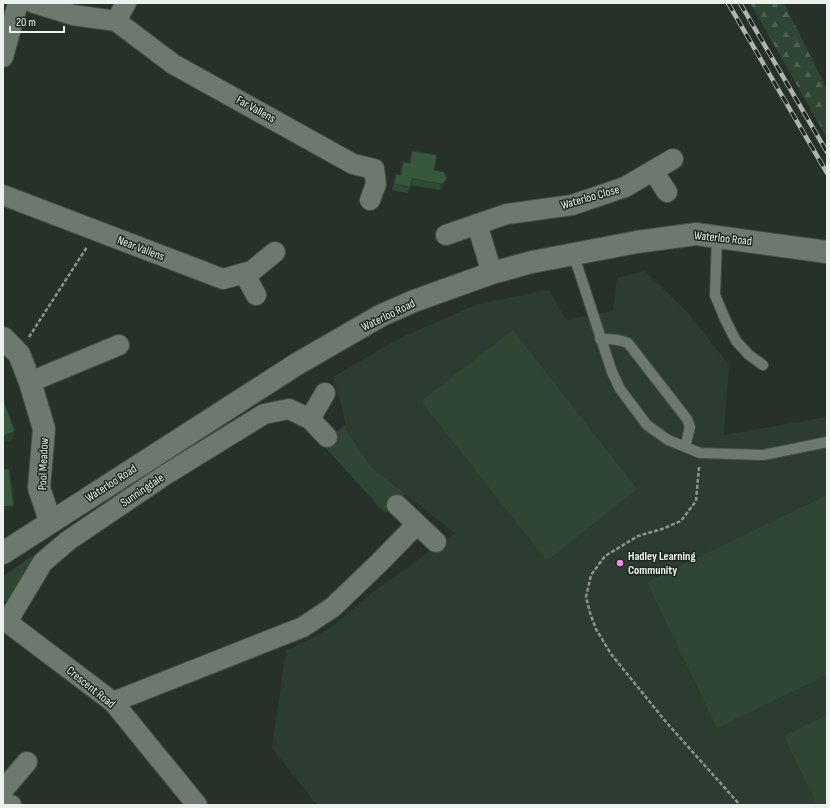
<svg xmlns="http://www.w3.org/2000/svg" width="830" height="808" viewBox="0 0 830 808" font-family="'Sofia Sans Condensed',sans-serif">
<defs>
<pattern id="forest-firs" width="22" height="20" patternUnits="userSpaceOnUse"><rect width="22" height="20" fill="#304634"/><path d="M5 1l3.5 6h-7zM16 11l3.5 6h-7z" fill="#4e6152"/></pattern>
</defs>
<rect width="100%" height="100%" fill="#273129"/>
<path fill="#2d3c30" d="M645,271L690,315L729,365L724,435L827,417V805H317L272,748L286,650L302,644L334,625L372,593L455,533L372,468L347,431L342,408L333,377L398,339L478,304L549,290L566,320L613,311L617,278Z"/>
<path fill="#304634" d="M513,330L637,489L547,561L421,401Z
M345,425L347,431L372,468L405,494L385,513L322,444Z
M827,495V675L717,728L647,582Z
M32,556L35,560L7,602L3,600V576Z
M827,715V805H817L784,736Z"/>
<path fill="url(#forest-firs)" d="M750,3H784L827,89V138Z"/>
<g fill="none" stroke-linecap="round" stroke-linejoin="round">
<defs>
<path id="service" d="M717,237L715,295L725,319L736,341L749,355L763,365
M573,253L612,372L620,389L647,425L668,440L700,453L763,455L827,442
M600,339C611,339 619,339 628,343L687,419L690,427L685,447"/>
<path id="minor" d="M34,3L73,15L116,21L173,64L353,164L374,169L376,184L370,200
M116,21L126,3
M3,57L18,3
M653,171L667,192
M3,195L223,279L252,271L275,252
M477,224L492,273
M446,235L507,214L572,205L625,187L673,159
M244,273L256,295
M30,382L119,345
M310,419L325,393
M397,505L436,542
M3,619L113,702L197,805
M7,622L43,562L69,540L165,475L264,414L289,409L310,419L327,437
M113,702L303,627L333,607L379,563L417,524
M3,790L27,762
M3,803L11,805"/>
<path id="tertiary" d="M3,338L19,354L30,382L44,429L39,488L47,512L53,521
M3,553L297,364L382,315L414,301L492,273L532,262L637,242L696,234L827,252"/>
</defs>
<use href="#service" stroke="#454d46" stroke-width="12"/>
<use href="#minor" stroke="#454d46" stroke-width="22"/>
<use href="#tertiary" stroke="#454d46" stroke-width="24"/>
<path stroke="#8c948e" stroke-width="2.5" stroke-dasharray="4 2" stroke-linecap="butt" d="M29,337L87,247
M699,467L696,501L681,521L662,529L638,536L605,556L591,575L586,597L590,613L596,629L611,654L666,722L740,805"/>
<use href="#service" stroke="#6d786e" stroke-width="10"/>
<use href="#minor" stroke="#6d786e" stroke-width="20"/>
<use href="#tertiary" stroke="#6d786e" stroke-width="22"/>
<defs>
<path id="rail" d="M728,3L827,173
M740,3L827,152"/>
</defs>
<use href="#rail" stroke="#aeb5af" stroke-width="4.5"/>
<use href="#rail" stroke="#1e271f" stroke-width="3" stroke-dasharray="9" stroke-linecap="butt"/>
</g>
<path fill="#2f4c34" d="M412,151L434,170L443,188L439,190L411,185L408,193L392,190L394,180L396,174L400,175L401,167L403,162L409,163L410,156Z"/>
<path fill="#263e2b" d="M445,182L443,188L439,190L441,184Z
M15,431L12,440L3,443V436Z
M14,506L13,508L3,510V507Z"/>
<path fill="#37583d" stroke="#263e2b" d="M412,151L437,155L434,170L444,172L447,178L445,182L441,184L412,179L410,187L394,184L396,174L401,175L403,162L410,163Z
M3,399L15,431L3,436Z
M3,469H9L14,506L3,507L4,510H3Z"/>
<circle fill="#f589ef" stroke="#1e271f" stroke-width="1.5" cx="620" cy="563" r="4"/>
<g text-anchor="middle" stroke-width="3" stroke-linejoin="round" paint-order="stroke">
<g font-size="12" fill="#ebf1ec" stroke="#1e271f">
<text transform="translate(256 109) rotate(29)" y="4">Far Vallens</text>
<text transform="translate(590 197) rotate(-16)" y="4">Waterloo Close</text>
<text transform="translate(723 238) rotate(6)" y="4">Waterloo Road</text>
<text transform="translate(141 248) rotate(21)" y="4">Near Vallens</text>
<text transform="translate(388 315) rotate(-26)" y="4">Waterloo Road</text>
<text transform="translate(43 464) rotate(-88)" y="4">Pool Meadow</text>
<text transform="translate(111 483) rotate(-33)" y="4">Waterloo Road</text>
<text transform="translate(142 490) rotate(-34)" y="4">Sunningdale</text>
<text transform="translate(91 687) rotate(39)" y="4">Crescent Road</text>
</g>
<g font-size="12" font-weight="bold" fill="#ebf1ec" stroke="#1e271f" text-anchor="start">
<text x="628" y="560">Hadley Learning<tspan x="628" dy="14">Community</tspan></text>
</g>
</g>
<rect width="830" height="808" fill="none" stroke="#ebf1ec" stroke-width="8"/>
<path d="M10 26v6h54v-6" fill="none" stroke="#ebf1ec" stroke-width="2"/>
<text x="16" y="26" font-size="12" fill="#ebf1ec" stroke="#1e271f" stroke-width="3" paint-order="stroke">20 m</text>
</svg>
